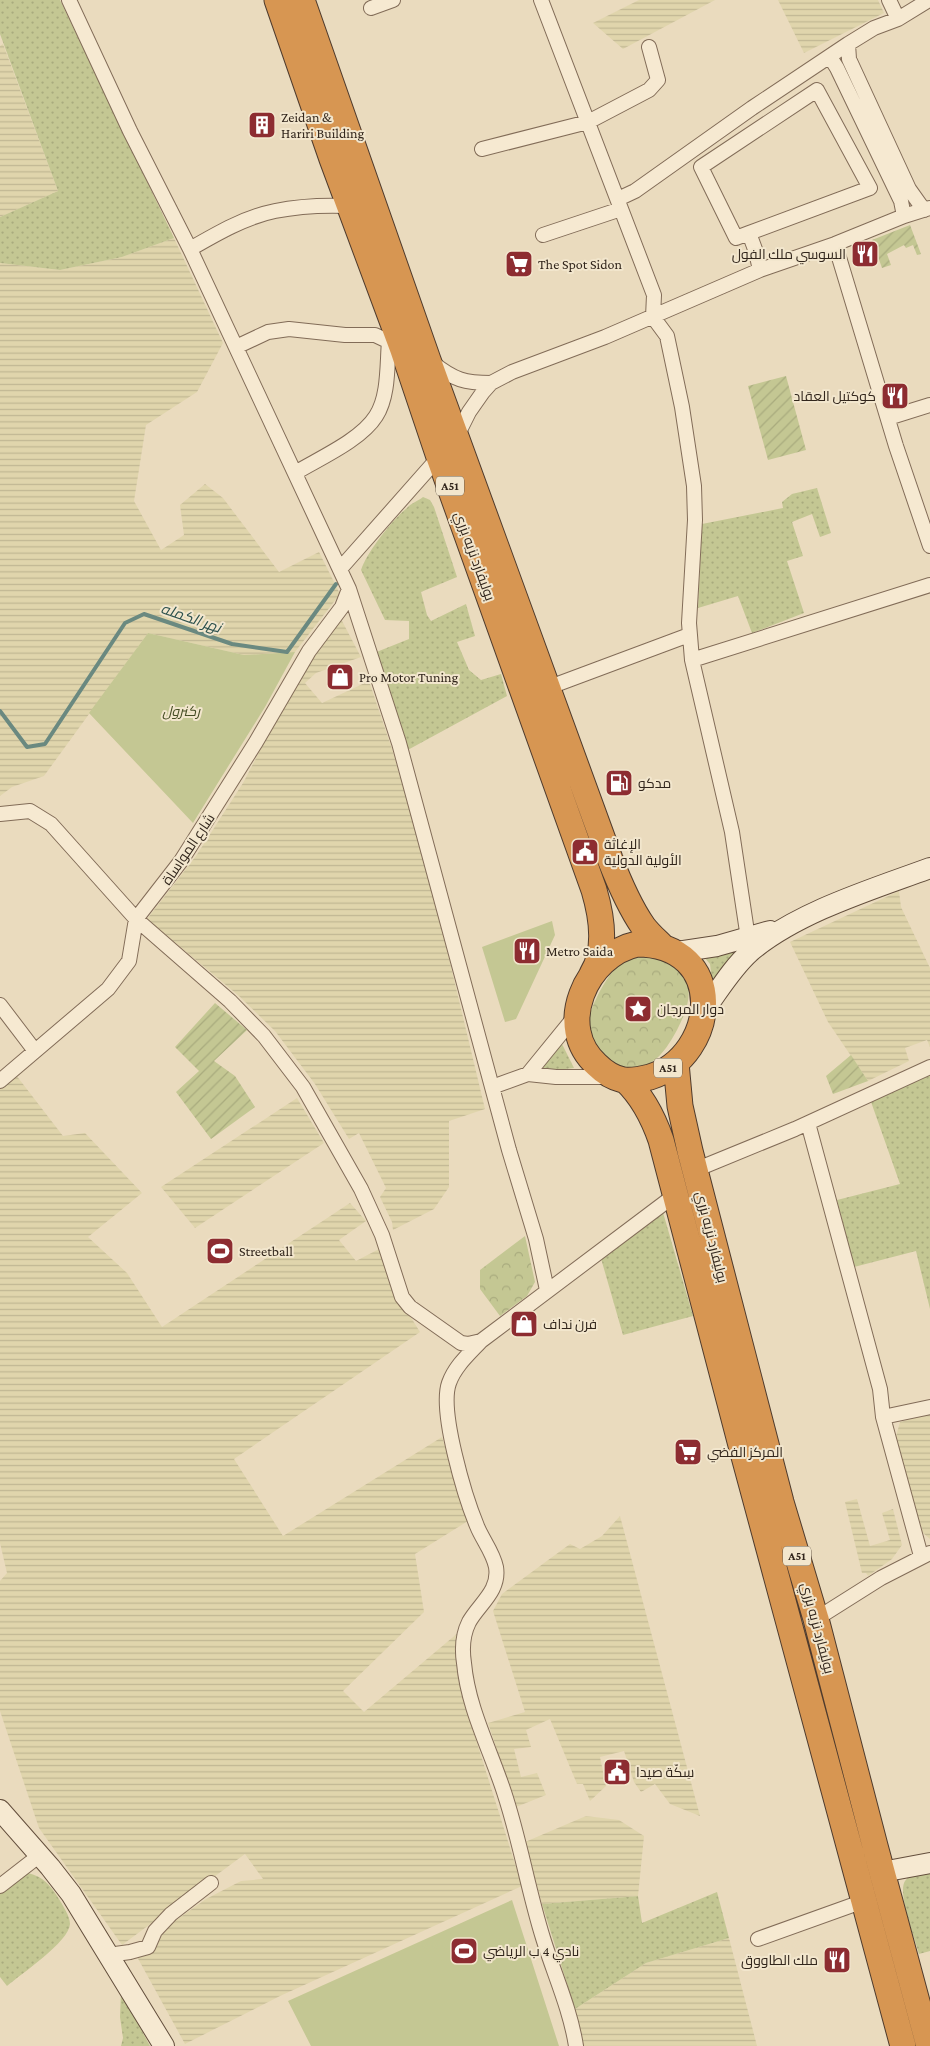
<svg xmlns="http://www.w3.org/2000/svg" width="930" height="2046" viewBox="0 0 930 2046" font-family="'Crimson Pro',Cairo,serif">
<defs>
<pattern id="farmland-rules" width="6" height="5" patternUnits="userSpaceOnUse" patternTransform="scale(1.25)"><rect width="6" height="5" fill="#e0d5ac"/><path d="M0 2.5h6" fill="none" stroke="#c1b793"/></pattern>
<pattern id="grass-dots" width="8" height="8" patternUnits="userSpaceOnUse" patternTransform="scale(1.25)"><rect width="8" height="8" fill="#c4c793"/><path d="M2 2h.1M6 6h.1" fill="none" stroke="#a9ab7e" stroke-width="1.8" stroke-linecap="round"/></pattern>
<pattern id="forest-crowns" width="20" height="18" patternUnits="userSpaceOnUse" patternTransform="scale(1.25)"><rect width="20" height="18" fill="#c4c793"/><path d="M2 6a3 3 0 1 1 6 0M12 15a3 3 0 1 1 6 0" fill="none" stroke="#a9ab7e"/></pattern>
<pattern id="garden-furrows" width="10" height="10" patternUnits="userSpaceOnUse" patternTransform="scale(1.25)"><rect width="10" height="10" fill="#c4c793"/><path d="M-1 1l2-2M0 10L10 0M9 11l2-2" fill="none" stroke="#a9ab7e"/></pattern>
</defs>
<rect width="100%" height="100%" fill="#eadbbe"/>
<path fill="url(#farmland-rules)" d="M639,0H715L623,49L593,23Z
M778,0H878L884,13L804,53Z
M3,44L58,191L0,217V46Z
M174,238L223,343L197,392L146,425L134,501L161,550L184,535L180,505L205,484L223,498L279,572L319,552L340,594L295,652L244,655L148,633L44,776L12,787L0,796V263L60,270L122,257Z
M341,619L361,657L316,673L305,683L322,703L369,681L392,749L430,879L485,1109L449,1121V1187L434,1209L393,1230L392,1222L380,1197L386,1188L359,1133L349,1139L315,1084L275,1031L239,996L147,919L196,856L243,783L294,686L321,643Z
M899,891L901,907L930,968V1047L927,1040L905,1048L909,1061L868,1081L828,1022L790,942Z
M16,1075L63,1136L85,1133L142,1193L88,1237L127,1273L162,1327L350,1203L366,1221L339,1240L356,1261L379,1249L397,1295L420,1332L234,1459L283,1536L442,1437L468,1521L415,1554L424,1612L343,1691L364,1712L459,1632L467,1711L522,1886L280,1996L185,2044L136,1955L157,1946L165,1928L206,1899L241,1881L263,1879L245,1854L122,1945L39,1828L0,1711V1581L7,1573L0,1543V1088Z
M297,1098L324,1143L195,1228L161,1187Z
M930,1414V1539L923,1533L895,1440L900,1422Z
M857,1499L870,1546L890,1540L882,1513L893,1509L902,1545L892,1559L868,1576L866,1573H862L845,1502Z
M620,1516L700,1816L670,1804L655,1784L641,1792L634,1782L624,1751L600,1757L606,1786L590,1801L583,1784H577L550,1719L526,1730L531,1747L514,1749L521,1777L537,1773L546,1795L516,1807L488,1723L525,1712L493,1611L502,1594L570,1544L580,1549L602,1536Z
M586,1816L619,1820L644,1836L638,1896L542,1904L525,1842Z
M729,1938L757,2046H583L575,2009L646,1963Z"/>
<path fill="url(#grass-dots)" d="M0,0H60L174,238L122,257L60,270L0,263V217L58,191L0,34Z
M817,488L831,533L820,537L812,514L792,522L803,556L787,561L804,613L752,633L738,596L698,608L702,524L783,508L782,502L792,494Z
M423,497L430,500L434,507L457,577L421,592L427,615L431,621L466,604L475,636L457,642L469,670L481,680L501,674L507,696L404,752L374,653L409,639V621L385,620L361,570C367,552 392,520 407,508C411,503 418,501 423,497Z
M738,950L712,980L710,964L704,957Z
M561,1042L574,1068L540,1072V1065Z
M930,1071V1309L916,1251L854,1267L837,1200L900,1184L870,1099Z
M662,1209L693,1316L623,1335L600,1255Z
M930,1870V1951L919,1954C915,1939 897,1893 905,1881C910,1874 922,1872 930,1870Z
M28,1873C44,1877 50,1885 59,1899C63,1906 70,1916 70,1924C69,1942 21,1974 7,1986L0,1977V1892Z
M717,1892L729,1938L646,1963L575,2009L542,1904L638,1896L642,1923Z
M121,1992L150,2046H121L123,2038L120,2017Z"/>
<path fill="url(#forest-crowns)" d="M640,955C647,955 657,955 663,958C672,963 686,975 688,986C691,1001 684,1016 677,1030C666,1050 653,1071 626,1068C620,1067 613,1066 608,1063C604,1061 601,1055 598,1052C592,1045 587,1037 587,1028C588,1011 605,978 617,967C624,961 632,958 640,955Z
M525,1236L535,1282L527,1296L500,1316L480,1289V1270Z"/>
<path fill="#c4c793" d="M148,633L244,655L295,652L265,707L193,823L89,713Z
M552,921L555,935L516,1019L505,1022L482,947Z
M512,1900L559,2046H311L288,2001Z"/>
<path fill="url(#garden-furrows)" d="M910,225L921,254L917,255L913,245L906,248L904,245L887,254L891,265L882,268L872,240Z
M786,376L806,450L768,460L748,386Z
M215,1003L247,1030L214,1061L235,1076L255,1107L211,1139L176,1092L199,1071L175,1047Z
M851,1055L868,1081L833,1094L826,1076Z"/>
<g fill="none" stroke-linecap="round" stroke-linejoin="round">
<path stroke="#6a8980" stroke-width="4" d="M0,711L27,747L45,744L125,623L144,614L232,644L287,652L336,584"/>
<defs>
<path id="street" d="M69,0L130,131L190,249L349,589L399,743L509,1150L536,1239L547,1290
M541,0L654,295L653,317L667,336L682,407L694,486L695,520L689,623L692,660L732,832L749,945
M889,0L898,19
M371,8L393,0
M848,44L849,59L909,189L924,210
M830,57L837,68L901,201L904,216
M482,149L588,122L649,90L658,80L649,47
M618,199L635,191L752,108L848,44L874,28L898,19L929,0
M749,233L736,238L701,167L817,90L870,188L749,233L756,252L760,270
M543,235L621,209
M835,244L896,446L930,546
M190,249C216,234 245,217 275,211C299,206 325,205 349,206
M236,347L268,332L289,329L345,335H375L396,345
M433,363C454,380 465,383 491,383
M888,418L930,405
M456,438L469,412L483,392L491,383L512,372L605,337L760,270L835,244L904,216L930,208
M295,473C320,458 361,440 376,416C389,396 387,364 389,341
M340,569L439,457
M692,660L930,585
M547,688L689,635
M0,814L30,811L51,824L136,919L230,1001L264,1036L303,1087L361,1189L382,1235L402,1297L410,1307L461,1343L468,1344L481,1341L675,1195
M0,1005L35,1051
M528,1074L572,1020L575,1014
M0,1081L108,989L129,961L136,919L181,861L256,742L309,651L342,607L349,589
M492,1087L528,1074L556,1077H611
M808,1123L880,1389L883,1417L921,1556
M695,1170L795,1129L930,1067
M481,1341C469,1354 455,1366 449,1383C439,1411 465,1497 477,1526C482,1539 493,1552 496,1567C500,1591 479,1604 469,1622C463,1634 462,1650 464,1663C468,1708 490,1749 504,1792C520,1840 528,1890 543,1938C554,1974 570,2008 576,2046
M883,1417L930,1407
M816,1619L881,1578L930,1553
M0,1886L40,1855
M758,1939L864,1901
M108,1955L130,1952L148,1947L155,1931L171,1914L211,1883"/>
<path id="secondary" d="M677,952L717,946L770,931
M703,1012C718,992 731,969 750,952C797,912 873,889 930,868
M0,1810L50,1867L71,1894L164,2046
M882,1872L930,1863"/>
<path id="highway" d="M277,0L332,159L403,350L439,457L594,890C602,917 607,950 592,974
M302,0L428,360L610,859C619,882 629,906 643,926C649,934 656,940 662,946
M637,944C728,944 719,1055 650,1077C642,1079 631,1081 623,1080C614,1078 604,1072 597,1065C554,1027 586,955 637,944Z
M676,1063L680,1106L690,1151L781,1502L816,1619L875,1846L929,2046
M625,1080C643,1097 653,1117 661,1140L742,1449L903,2046"/>
</defs>
<use href="#street" stroke="#826c58" stroke-width="16"/>
<use href="#secondary" stroke="#634e3c" stroke-width="22"/>
<use href="#highway" stroke="#4f3b2d" stroke-width="27"/>
<use href="#street" stroke="#f6e9d1" stroke-width="14"/>
<use href="#secondary" stroke="#f6e9d1" stroke-width="20"/>
<use href="#highway" stroke="#d79652" stroke-width="25"/>
</g>
<defs>
<symbol id="building-square" viewBox="-11 -11 22 22"><rect x="-9" y="-9" width="18" height="18" rx="4" fill="#8d2c31" stroke="#f2e6cd"/><path d="M-4-6H4V6H1V3H-1V6H-4ZM-2.5-4.3h1.7v1.8h-1.7ZM.8-4.3h1.7v1.8H.8ZM-2.5-1h1.7V.8h-1.7ZM.8-1h1.7V.8H.8Z" fill="#fff"/></symbol>
<symbol id="restaurant-square" viewBox="-11 -11 22 22"><rect x="-9" y="-9" width="18" height="18" rx="4" fill="#8d2c31" stroke="#f2e6cd"/><path d="M-5-6h1v4h1v-4h1v4h1v-4h1v5L-1.5 .5V6h-2V.5L-5-1ZM5-6V6H3V1.5H1.5Q1.5-4 5-6Z" fill="#fff"/></symbol>
<symbol id="supermarket-square" viewBox="-11 -11 22 22"><rect x="-9" y="-9" width="18" height="18" rx="4" fill="#8d2c31" stroke="#f2e6cd"/><path d="M-6-5.5h2.5l.6 2H6L4.5 2H-2.5L-4.4-4H-6ZM-1.5 3.2a1.3 1.3 0 1 0 .1 0ZM3 3.2a1.3 1.3 0 1 0 .1 0Z" fill="#fff"/></symbol>
<symbol id="shop-square" viewBox="-11 -11 22 22"><rect x="-9" y="-9" width="18" height="18" rx="4" fill="#8d2c31" stroke="#f2e6cd"/><path d="M-5-2.5h2.3a2.7 3.5 0 0 1 5.4 0H5L5.5 6h-11ZM-1.5-2.5h3a1.5 2.3 0 0 0-3 0Z" fill="#fff"/></symbol>
<symbol id="fuel-square" viewBox="-11 -11 22 22"><rect x="-9" y="-9" width="18" height="18" rx="4" fill="#8d2c31" stroke="#f2e6cd"/><path d="M-5.5-6h7V0h2V4h1.3V-2.5L3-4.5l.8-.8L6-3V5H2.5V1h-1V6h-7ZM-4.2-4.7v3.2H.2V-4.7Z" fill="#fff"/></symbol>
<symbol id="civic-square" viewBox="-11 -11 22 22"><rect x="-9" y="-9" width="18" height="18" rx="4" fill="#8d2c31" stroke="#f2e6cd"/><path d="M-.6-6.5H3V-4.5H.6V-3L4-1V1h2V6H-6V1h2V-1L-.6-3ZM-1.2 2.5V6h2.4V2.5Z" fill="#fff"/></symbol>
<symbol id="sight-square" viewBox="-11 -11 22 22"><rect x="-9" y="-9" width="18" height="18" rx="4" fill="#8d2c31" stroke="#f2e6cd"/><path d="M0-6L1.8-2.2L6-1.7L2.9 1.2L3.7 5.4L0 3.3L-3.7 5.4L-2.9 1.2L-6-1.7L-1.8-2.2Z" fill="#fff"/></symbol>
<symbol id="stadium-square" viewBox="-11 -11 22 22"><rect x="-9" y="-9" width="18" height="18" rx="4" fill="#8d2c31" stroke="#f2e6cd"/><path d="M0-5a6.5 5 0 1 0 0 10a6.5 5 0 1 0 0-10ZM-3.5-1.8h7v3.6h-7Z" fill="#fff"/></symbol>
</defs>
<g fill-rule="evenodd">
<use href="#building-square" x="246" y="109" width="32" height="32"/>
<use href="#restaurant-square" x="849" y="238" width="32" height="32"/>
<use href="#supermarket-square" x="503" y="248" width="32" height="32"/>
<use href="#restaurant-square" x="879" y="380" width="32" height="32"/>
<use href="#shop-square" x="324" y="661" width="32" height="32"/>
<use href="#fuel-square" x="603" y="767" width="32" height="32"/>
<use href="#civic-square" x="569" y="836" width="32" height="32"/>
<use href="#restaurant-square" x="511" y="935" width="32" height="32"/>
<use href="#sight-square" x="622" y="993" width="32" height="32"/>
<use href="#stadium-square" x="204" y="1235" width="32" height="32"/>
<use href="#shop-square" x="508" y="1308" width="32" height="32"/>
<use href="#supermarket-square" x="672" y="1436" width="32" height="32"/>
<use href="#civic-square" x="601" y="1756" width="32" height="32"/>
<use href="#stadium-square" x="448" y="1935" width="32" height="32"/>
<use href="#restaurant-square" x="821" y="1944" width="32" height="32"/>
</g>
<g text-anchor="middle" stroke-width="4" stroke-linejoin="round" paint-order="stroke">
<g fill="#f2e6cd" stroke="#6c6051" stroke-width="1">
<rect x="436" y="476.5" width="28" height="19" rx="4"/>
<rect x="654" y="1058.5" width="28" height="19" rx="4"/>
<rect x="783" y="1546.5" width="28" height="19" rx="4"/>
</g>
<g font-size="12" font-weight="bold" fill="#32261c">
<text x="450" y="490">A51</text>
<text x="668" y="1072">A51</text>
<text x="797" y="1560">A51</text>
</g>
<g font-size="14" fill="#32261c" stroke="#f2e6cd" text-anchor="start">
<text x="281" y="122">Zeidan &amp;<tspan x="281" dy="16">Hariri Building</tspan></text>
<text x="846" y="259" text-anchor="end">السوسي ملك الفول</text>
<text x="538" y="269">The Spot Sidon</text>
<text x="876" y="401" text-anchor="end">كوكتيل العقاد</text>
<text x="359" y="682">Pro Motor Tuning</text>
<text x="638" y="788">مدكو</text>
<text x="604" y="849">الإغاثة<tspan x="604" dy="16">الأولية الدولية</tspan></text>
<text x="546" y="956">Metro Saida</text>
<text x="657" y="1014">دوار المرجان</text>
<text x="239" y="1256">Streetball</text>
<text x="543" y="1329">فرن نداف</text>
<text x="707" y="1457">المركز الفضي</text>
<text x="636" y="1777">سِكّة صيدا</text>
<text x="483" y="1956">نادي 4 ب الرياضي</text>
<text x="818" y="1965" text-anchor="end">ملك الطاووق</text>
</g>
<g font-size="14" fill="#32261c" stroke="#f2e6cd">
<text transform="translate(475 556) rotate(70)" y="5">بوليفارد نزيه بزري</text>
<text transform="translate(188 849) rotate(-56)" y="5">شارع المواساة</text>
<text transform="translate(712 1237) rotate(76)" y="5">بوليفارد نزيه بزري</text>
<text transform="translate(818 1628) rotate(75)" y="5">بوليفارد نزيه بزري</text>
</g>
<g font-size="14" font-style="italic" fill="#454d24" stroke="#f2e6cd">
<text x="181" y="716">ركنرول</text>
</g>
<g font-size="15" font-style="italic" fill="#2c514d" stroke="#f2e6cd">
<text transform="translate(191 618) rotate(19)" y="5">نهر الكمله</text>
</g>
</g>
</svg>
